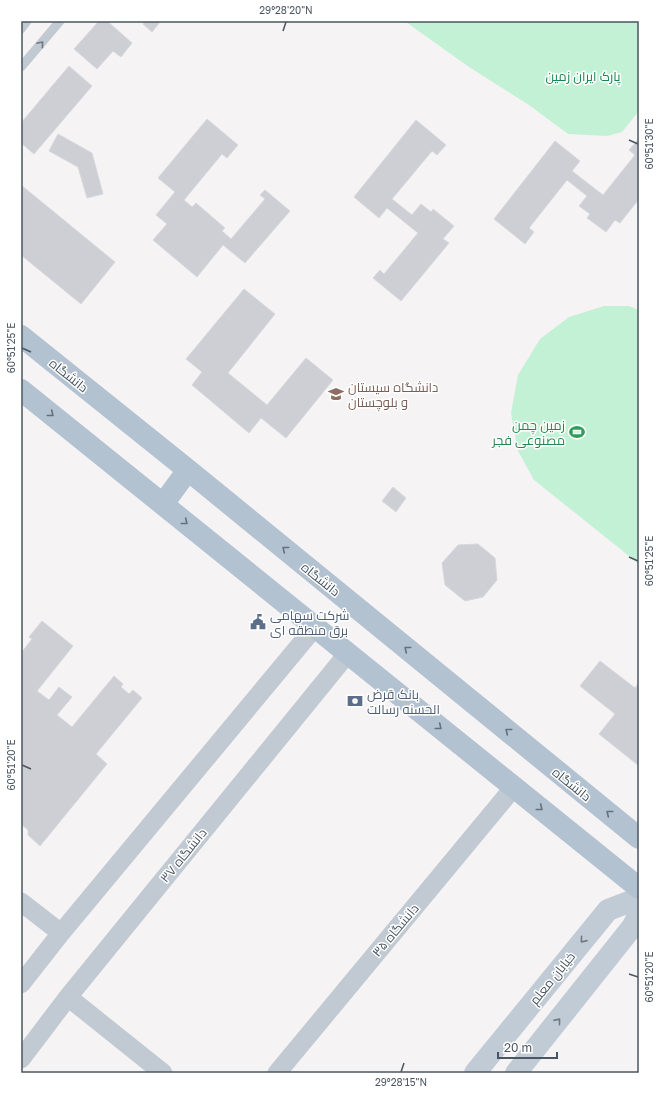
<svg xmlns="http://www.w3.org/2000/svg" width="660" height="1094" viewBox="0 0 660 1094" font-family="'Golos Text',Cairo,sans-serif">
<rect width="100%" height="100%" fill="#f5f3f3"/>
<path fill="#c3f1d5" d="M406,21H639V111L622,132L607,136L568,134L529,105L469,67L406,22Z
M604,306H629L639,310V564L534,480L518,451L511,413L518,375L540,339L569,317Z"/>
<path fill="#cdcfd5" stroke="#d7d9de" d="M99,21H107L132,43L121,57L113,51L97,69L74,49Z
M145,21H159L160,22L152,32L143,24Z
M69,66L92,86L34,154L21,143V123Z
M207,119L238,145L227,158L222,154L184,200L192,207L196,203L225,228L222,231L231,239L265,199L260,195L265,190L290,211L245,263L223,245L197,277L153,240L167,224L156,215L175,192L158,178Z
M416,120L446,145L437,155L432,151L392,199L412,215L421,204L431,212L433,209L454,226L443,239L449,243L401,301L373,278L380,270L384,274L418,233L387,208L379,218L354,197Z
M58,134L92,153L103,194L87,198L78,167L49,151Z
M555,141L580,161L572,171L603,195L635,155L629,150L637,141L639,142V199L620,223L615,220L606,232L587,218L590,214L579,206L587,196L567,180L529,228L534,232L525,244L494,219Z
M21,185L115,262L81,304L21,255Z
M244,289L275,314L228,373L267,405L306,358L333,380L286,438L261,418L249,433L192,385L202,372L186,359Z
M393,487L406,498L396,512L382,501Z
M478,544L495,558L497,580L483,597L465,601L445,585L442,563L458,545Z
M42,621L73,646L37,691L49,700L59,687L72,697L57,715L72,727L114,676L123,684L121,687L129,694L133,690L142,698L96,754L107,764L40,846L28,835V830L21,824V653L32,639L29,637Z
M600,661L635,688L639,683V766L599,734L615,714L580,686Z"/>
<g fill="none" stroke-linecap="round" stroke-linejoin="round">
<path stroke="#c1cad2" stroke-width="9" d="M21,29L27,21
M21,67L60,21"/>
<path stroke="#c1cad2" stroke-width="19" d="M21,902L61,933
M21,984L61,933L315,627
M68,997L163,1073
M21,1059L68,997L348,653
M277,1073L514,787"/>
<path stroke="#c1cbd6" stroke-width="22" d="M475,1073L608,910L639,898
M516,1073L633,926L639,914"/>
<path stroke="#b3c2d1" stroke-width="22" d="M21,336L188,470L639,838
M21,390L639,888
M163,504L188,470"/>
</g>
<defs><path id="oneway-chevron" d="M-2-3.5L2.5 0L-2 3.5" fill="none" stroke-width="1.6" stroke-linecap="round" stroke-linejoin="round"/></defs>
<use stroke="#6e7983" href="#oneway-chevron" transform="translate(41 44) rotate(-50)"/>
<g stroke="#64717d">
<use href="#oneway-chevron" transform="translate(51 414) rotate(39)"/>
<use href="#oneway-chevron" transform="translate(185 522) rotate(39)"/>
<use href="#oneway-chevron" transform="translate(285 549) rotate(-141)"/>
<use href="#oneway-chevron" transform="translate(407 649) rotate(-141)"/>
<use href="#oneway-chevron" transform="translate(439 727) rotate(39)"/>
<use href="#oneway-chevron" transform="translate(508 731) rotate(-141)"/>
<use href="#oneway-chevron" transform="translate(540 808) rotate(39)"/>
<use href="#oneway-chevron" transform="translate(609 813) rotate(-141)"/>
</g>
<g stroke="#6e7984">
<use href="#oneway-chevron" transform="translate(583 940) rotate(129)"/>
<use href="#oneway-chevron" transform="translate(558 1021) rotate(-51)"/>
</g>
<path fill="none" stroke="#4a5661" stroke-width="1.5" d="M283,31L286,22M629,140L638,144M22,348L31,352M629,557L638,561M22,765L31,769M629,974L638,977M401,1072L404,1063"/>
<defs>
<symbol id="university-bare" viewBox="-9 -9 18 18"><path d="M0-5L7-2L0 1L-7-2ZM-4 1L0 2.5L4 1V4Q0 6-4 4Z" fill="#8d6e63" stroke="#fff" stroke-width="2.5" paint-order="stroke"/></symbol>
<symbol id="stadium-bare" viewBox="-9 -9 18 18"><path d="M0-5a6.5 5 0 1 0 0 10a6.5 5 0 1 0 0-10ZM-3.5-1.8h7v3.6h-7Z" fill="#2e9e5b" stroke="#fff" stroke-width="2.5" paint-order="stroke"/></symbol>
<symbol id="civic-bare" viewBox="-9 -9 18 18"><path d="M-.6-6.5H3V-4.5H.6V-3L4-1V1h2V6H-6V1h2V-1L-.6-3ZM-1.2 2.5V6h2.4V2.5Z" fill="#5c6f8a" stroke="#fff" stroke-width="2.5" paint-order="stroke"/></symbol>
<symbol id="bank-bare" viewBox="-9 -9 18 18"><path d="M-6-4H6V4H-6ZM0-2.3a2.3 2.3 0 1 0 0 4.6a2.3 2.3 0 1 0 0-4.6Z" fill="#5c6f8a" stroke="#fff" stroke-width="2.5" paint-order="stroke"/></symbol>
</defs>
<g fill-rule="evenodd">
<use href="#university-bare" x="325" y="383" width="22" height="22"/>
<use href="#stadium-bare" x="566" y="421" width="22" height="22"/>
<use href="#civic-bare" x="247" y="611" width="22" height="22"/>
<use href="#bank-bare" x="344" y="690" width="22" height="22"/>
</g>
<g text-anchor="middle" stroke-width="3" stroke-linejoin="round" paint-order="stroke">
<g font-size="13" fill="#17864f" stroke="#fff">
<text x="583" y="81">پارک ایران زمین</text>
</g>
<g font-size="13" fill="#4a5661" stroke="#fff">
<text transform="translate(69 375) rotate(39)" y="5">دانشگاه</text>
<text transform="translate(321 579) rotate(39)" y="5">دانشگاه</text>
<text transform="translate(572 784) rotate(39)" y="5">دانشگاه</text>
<text transform="translate(183 855) rotate(-51)" y="5">دانشگاه ۳۷</text>
<text transform="translate(395 930) rotate(-50)" y="5">دانشگاه ۳۵</text>
<text transform="translate(552 978) rotate(-51)" y="5">خیابان معلم</text>
</g>
<g font-size="13" fill="#785e54" stroke="#fff" text-anchor="start">
<text x="348" y="392">دانشگاه سیستان<tspan x="348" dy="15">و بلوچستان</tspan></text>
</g>
<g font-size="13" fill="#27864d" stroke="#fff" text-anchor="end">
<text x="565" y="430">زمین چمن<tspan x="565" dy="15">مصنوعی فجر</tspan></text>
</g>
<g font-size="13" fill="#4e5e75" stroke="#fff" text-anchor="start">
<text x="270" y="620">شرکت سهامی<tspan x="270" dy="15">برق منطقه ای</tspan></text>
<text x="367" y="699">بانک قرض<tspan x="367" dy="15">الحسنه رسالت</tspan></text>
</g>
</g>
<rect width="660" height="1094" fill="none" stroke="#ffffff" stroke-width="44"/>
<path d="M498 1052v6h59v-6" fill="none" stroke="#4a5661" stroke-width="2"/>
<text x="504" y="1052" font-size="12" fill="#4a5661" stroke="#ffffff" stroke-width="3" paint-order="stroke">20 m</text>
<rect x="22" y="22" width="616" height="1050" fill="none" stroke="#4a5661" stroke-width="1.5"/>
<g font-size="10" text-anchor="middle" fill="#4a5661">
<text x="286" y="14">29°28'20"N</text>
<text transform="translate(649 144) rotate(-90)" y="4">60°51'30"E</text>
<text transform="translate(11 348) rotate(-90)" y="4">60°51'25"E</text>
<text transform="translate(649 561) rotate(-90)" y="4">60°51'25"E</text>
<text transform="translate(11 765) rotate(-90)" y="4">60°51'20"E</text>
<text transform="translate(649 977) rotate(-90)" y="4">60°51'20"E</text>
<text x="401" y="1086">29°28'15"N</text>
</g>
</svg>
